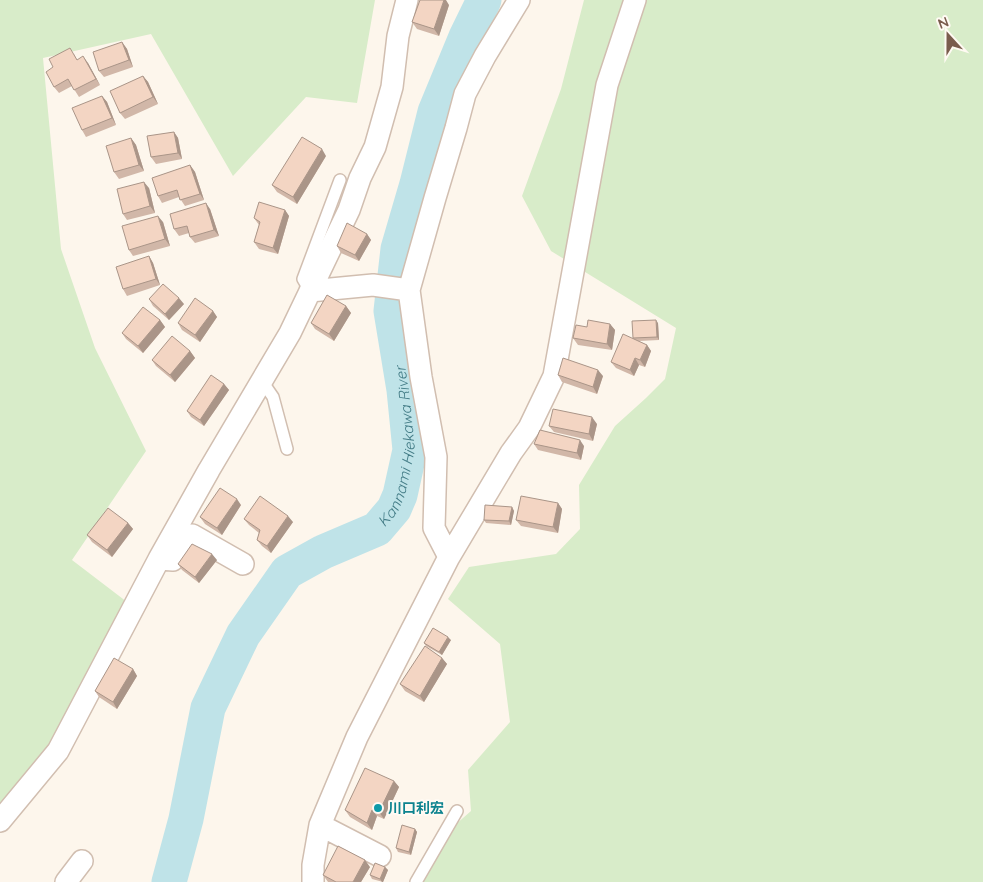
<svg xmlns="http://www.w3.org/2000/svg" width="983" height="882" viewBox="0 0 983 882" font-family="Quicksand,'Noto Sans JP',sans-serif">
<rect width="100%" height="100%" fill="#fdf6ec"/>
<path fill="#d8ecc9" d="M0,0H375L357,103L306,97L233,176L151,34L43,58L61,249L95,348L146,451L72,560L127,602L57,738L0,813Z
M584,0H983V882H418L439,839L471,811L468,770L510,722L500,644L448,599L469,567L556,554L580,529L579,485L615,426L646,398L665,379L676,328L551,251L522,196L561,89Z"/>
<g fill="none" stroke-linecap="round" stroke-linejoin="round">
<path stroke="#bfe3e8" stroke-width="35" id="s1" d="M169,882L186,819L208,708L243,635L287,572L323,552L377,529L394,509L400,495L410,450L404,390L391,311L398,249L417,184L435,112L466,37L484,0"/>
<defs>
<path id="lane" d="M310,291L303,279L340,180
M262,381L273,397L287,449
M416,882L457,811"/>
<path id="street" d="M310,291L373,285L409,290
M449,557L434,528L436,457L421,377L409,290L435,198L456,128L465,94L485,56L519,0
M159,559L173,560L192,535L243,564
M0,821L58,751L159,559L209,470L290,333L349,210L360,178L375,147L392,87L398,36L407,0
M320,825L380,856
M66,882L82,861
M313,882V865L320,825L357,737L449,557L511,453L529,428L554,376L607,85L635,0"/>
</defs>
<use href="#lane" stroke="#d1beb0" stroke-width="14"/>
<use href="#street" stroke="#d1beb0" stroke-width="24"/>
<use href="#lane" stroke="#fff" stroke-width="11"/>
<use href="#street" stroke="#fff" stroke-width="21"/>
</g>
<path fill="#d1b7a8" d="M449,5L439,36L417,29L412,22Z
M122,42L127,49L133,67L104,77L99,71Z
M74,54L77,60L88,63L100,85L79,97L72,86L59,93L54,87Z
M143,76L148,82L158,104L125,119L120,113Z
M102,96L107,102L116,125L86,137L82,130Z
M174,132L178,138L182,159L156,164L151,157Z
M131,138L136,145L144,171L119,179L114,172Z
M326,156L297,204L277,192L272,185Z
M190,165L195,172L204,200L185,206L179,197L162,203L158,196Z
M149,188L155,213L127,220L123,214Z
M210,209L219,236L195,243L190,237L189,233L179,236L174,229Z
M285,210L289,216L278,254L259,249L254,242L259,225L254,218Z
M163,222L170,246L133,256L129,250Z
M367,234L371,240L359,261L341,253L337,246Z
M149,256L153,263L160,285L127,296L123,289Z
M149,299L184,304L169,320L153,306Z
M346,306L351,313L334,341L315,329L311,323Z
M213,311L217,317L200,342L182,330L178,323Z
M160,320L165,327L143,353L126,339L122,333Z
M658,323L659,340L639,341L647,345L651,351L645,367L639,365L634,376L616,368L611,362L633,339V338Z
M610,324L615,330L612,350L578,345L573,338L587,327Z
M190,351L195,358L175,382L156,366L152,360Z
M558,375L603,376L597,394L562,382Z
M224,384L229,390L204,426L191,417L187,411Z
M597,424L593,441L554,432L549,426Z
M534,444L584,446L581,460L538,450Z
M558,503L562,509L558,533L521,526L516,520Z
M241,505L222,535L205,524L200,517Z
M512,507L514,511L511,525L486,523L484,520Z
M244,519L293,522L271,553L262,546L257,540L259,533L249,525Z
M128,523L133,529L112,557L92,542L87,535Z
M217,560L199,583L182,570L178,564Z
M451,640L442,655L426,646L424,643Z
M442,658L447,664L424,702L405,691L400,684Z
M133,669L137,676L117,709L99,697L95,691Z
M394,781L399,787L384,819L377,816L372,830L350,817L345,810Z
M415,829L417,832L411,855L398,852L396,848Z
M370,867L361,882H328L323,875Z
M385,867L388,870L383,882L372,879L370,875Z"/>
<path fill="#aa9588" d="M444,0H446L449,5L439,36L434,29Z
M122,42L127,49L133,67L129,60Z
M83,56L88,63L100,85L96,79Z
M143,76L148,82L158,104L153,97Z
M102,96L107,102L116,125L112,118Z
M174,132L178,138L182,159L178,153Z
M131,138L136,145L144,171L139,165Z
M322,149L326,156L297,204L293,197Z
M190,165L195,172L204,200L200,194Z
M144,182L149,188L155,213L150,206Z
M206,203L210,209L219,236L214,230Z
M285,210L289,216L278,254L273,248Z
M158,216L163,222L170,246L165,239Z
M367,234L371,240L359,261L355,255Z
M149,256L153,263L160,285L156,279Z
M179,298L184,304L169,320L165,314Z
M346,306L351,313L334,341L329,334Z
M213,311L217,317L200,342L195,335Z
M160,320L165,327L143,353L138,346Z
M656,320L658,323L659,340L657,337Z
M610,324L615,330L612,350L607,344Z
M647,345L651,351L645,367L640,360Z
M190,351L195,358L175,382L170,375Z
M635,358L639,365L634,376L630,370Z
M598,370L603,376L597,394L593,387Z
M224,384L229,390L204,426L200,420Z
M592,417L597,424L593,441L589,434Z
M580,440L584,446L581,460L577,453Z
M237,499L241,505L222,535L217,528Z
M558,503L562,509L558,533L553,527Z
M512,507L514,511L511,525L509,521Z
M288,516L293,522L271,553L267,546Z
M128,523L133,529L112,557L107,550Z
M212,554L217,560L199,583L195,577Z
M448,637L451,640L442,655L439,652Z
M442,658L447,664L424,702L420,696Z
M133,669L137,676L117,709L113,702Z
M394,781L399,787L384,819L379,812Z
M372,810L377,816L372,830L367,823Z
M415,829L417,832L411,855L409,852Z
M365,860L370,867L361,882H353Z
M385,867L388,870L383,882H382L380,879Z"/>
<path fill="#f3d5c3" stroke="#aa9588" d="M420,0H444L434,29L412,22Z
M122,42L129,60L99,71L93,52Z
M70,48L77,60L83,56L96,79L74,90L68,79L54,87L46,72L53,67L49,59Z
M143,76L153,97L120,113L110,91Z
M102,96L112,118L82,130L72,108Z
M174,132L178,153L151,157L147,136Z
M302,137L322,149L293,197L272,185Z
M131,138L139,165L114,172L106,146Z
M190,165L200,194L180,200L177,190L158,196L152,178Z
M144,182L150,206L123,214L117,189Z
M259,202L285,210L273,248L254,242L260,222L254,218Z
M206,203L214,230L190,237L187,226L174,229L170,214Z
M158,216L165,239L129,250L122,226Z
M347,223L367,234L355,255L337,246Z
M149,256L156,279L123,289L116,267Z
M163,284L179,298L165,314L149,299Z
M327,295L346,306L329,334L311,323Z
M195,298L213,311L195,335L178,323Z
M143,307L160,320L138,346L122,333Z
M588,320L610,324L607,344L573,338L576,325L587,327Z
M656,320L657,337L633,338L632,321Z
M623,334L647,345L640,360L635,358L630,370L611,362Z
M172,336L190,351L170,375L152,360Z
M563,358L598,370L593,387L558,375Z
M211,375L224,384L200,420L187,411Z
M553,409L592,417L589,434L549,426Z
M540,430L580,440L577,453L534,444Z
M220,488L237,499L217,528L200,517Z
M260,496L288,516L267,546L257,540L260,530L244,519Z
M521,496L558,503L553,527L516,520Z
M485,505L512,507L509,521L484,520Z
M108,508L128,523L107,550L87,535Z
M192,544L212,554L195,577L178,564Z
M433,628L448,637L439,652L424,643Z
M425,646L442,658L420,696L400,684Z
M114,658L133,669L113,702L95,691Z
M365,768L394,781L379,812L372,810L367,823L345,810Z
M402,825L415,829L409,852L396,848Z
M338,846L365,860L353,882H336L323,875Z
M375,863L385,867L380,879L370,875Z"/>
<circle fill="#0f9aa8" stroke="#fffaf3" stroke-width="2" cx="378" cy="808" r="5"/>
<g text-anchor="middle" stroke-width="4" stroke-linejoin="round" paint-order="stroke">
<g font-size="14" font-weight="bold" fill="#0d838f" stroke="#fffaf3" text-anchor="start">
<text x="388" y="813">川口利宏</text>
</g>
<g font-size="15" font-style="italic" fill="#437c86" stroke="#fffaf3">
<text dy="5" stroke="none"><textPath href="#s1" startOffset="525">Kannami Hiekawa River</textPath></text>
</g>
</g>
<g transform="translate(948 35) rotate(339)" stroke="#fffaf3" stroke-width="4" paint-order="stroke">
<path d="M0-4L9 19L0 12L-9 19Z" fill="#7a5c4d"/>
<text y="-8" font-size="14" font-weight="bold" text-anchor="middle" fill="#7a5c4d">N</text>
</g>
</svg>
